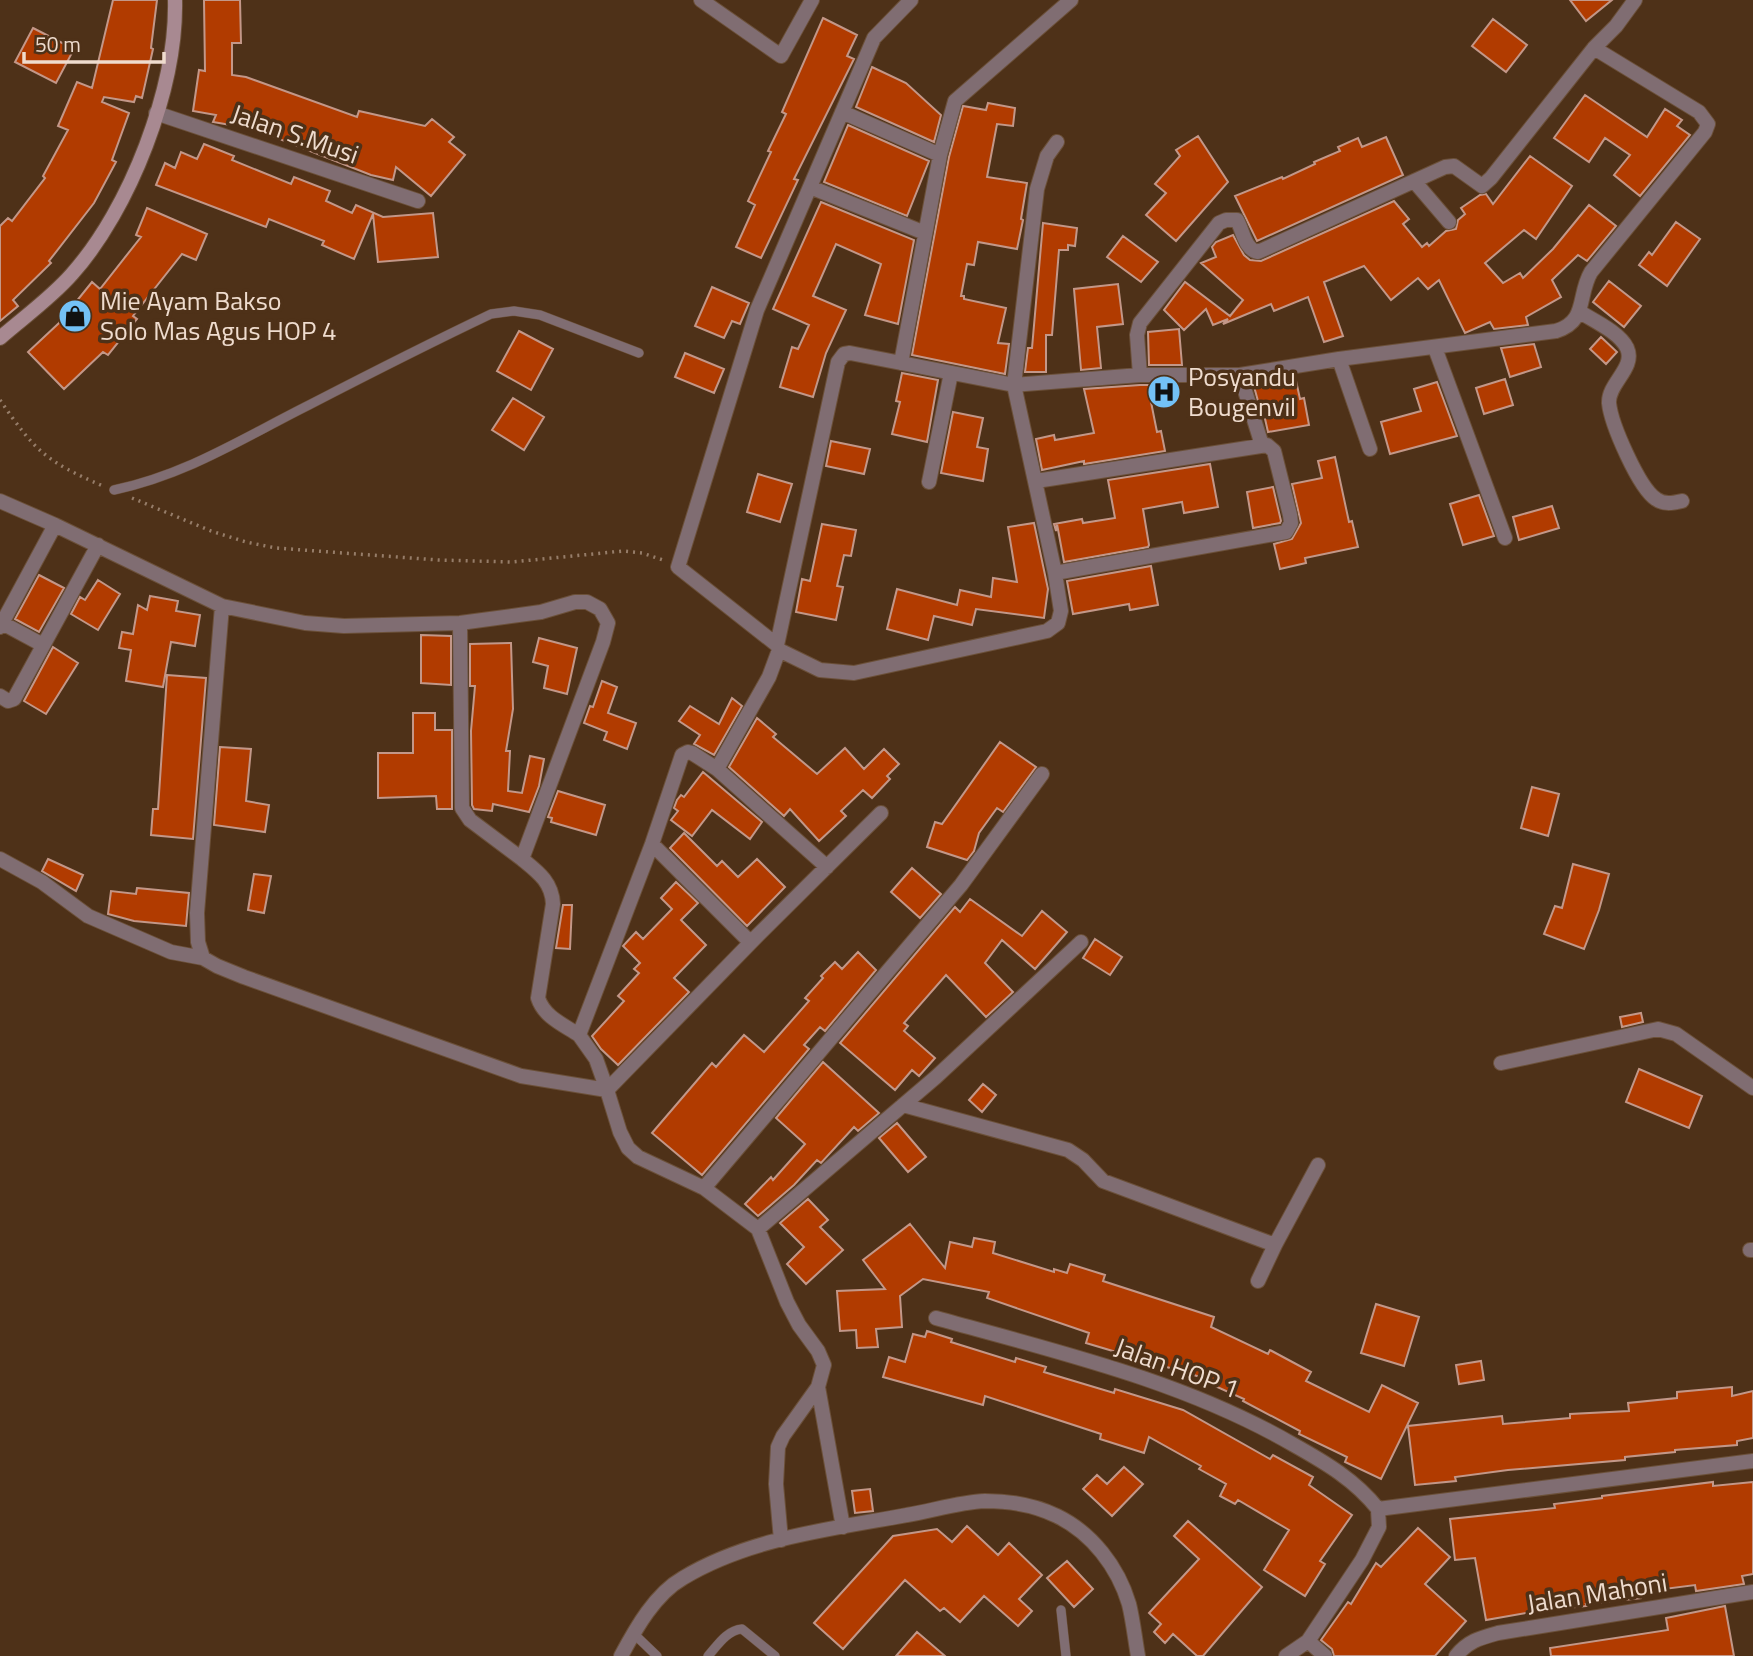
<svg xmlns="http://www.w3.org/2000/svg" width="1753" height="1656" viewBox="0 0 1753 1656" font-family="'Titillium Web',sans-serif">
<rect width="100%" height="100%" fill="#4e3118"/>
<path fill="#b13b00" stroke="#c39788" stroke-width="2" d="M113,0H157L151,48L153,49L142,98L136,96L134,102L104,97L102,102L129,113L112,160L116,162L94,203L49,261L51,263L13,300L18,306L0,321V226L8,218L12,221L45,178L43,176L68,130L58,126L77,82L92,88Z
M204,0H240L241,43H232V75L246,77L357,117L359,111L425,126L432,119L454,137L449,142L465,155L431,196L396,167L393,180L371,175L231,120V125L213,122L216,115L193,111L199,70L205,71Z
M1570,0H1612L1586,21Z
M823,18L857,35L847,56L854,59L794,179L798,180L761,258L736,247L755,205L748,201L771,152L768,151L786,114L782,112Z
M1493,19L1527,45L1506,72L1472,46Z
M33,28L74,49L56,83L15,62Z
M872,67L906,83L941,115L934,142L856,107Z
M1585,95L1647,137L1665,109L1682,120L1677,126L1690,135L1640,196L1614,175L1630,155L1605,138L1589,162L1554,138Z
M988,103L1015,108L1013,126L997,124L987,177L1027,183L1021,219L1023,220L1017,249L978,242L974,265L967,264L961,296H964V299L1006,308L998,343L1009,344L1005,374L912,355L949,157L963,106L986,110Z
M848,125L929,161L907,216L824,182Z
M1198,136L1228,182L1176,241L1146,215L1166,193L1155,184L1180,156L1176,150Z
M1386,137L1403,175L1257,241L1235,196L1282,177L1283,179L1315,164L1314,162L1340,151L1338,147L1358,138L1362,147Z
M204,144L234,156L232,160L291,184L294,177L330,191L326,201L352,213L356,205L383,217L433,213L438,257L378,262L373,214L354,259L322,245L324,241L269,219L266,227L156,185L165,163L175,168L181,152L197,159Z
M1530,156L1572,186L1536,239L1524,230L1485,263L1503,283L1520,273L1523,278L1553,249L1589,205L1616,226L1587,261L1578,255L1552,280L1561,297L1526,317L1528,325L1494,329L1490,322L1465,333L1439,280L1428,289L1418,278L1391,300L1364,266L1324,282L1343,336L1324,342L1308,297L1274,311L1271,304L1223,324L1228,319L1213,325L1206,309L1184,330L1164,310L1185,282L1230,316L1243,300L1201,263L1216,257L1212,247L1216,242L1233,235L1244,255L1250,260L1261,261L1394,201L1409,219L1403,224L1422,247L1427,243L1429,246L1446,231L1456,229L1458,220L1465,214L1461,208L1480,195L1486,194L1493,204Z
M821,202L914,240L898,324L865,315L881,264L836,244L813,296L846,310L826,353L813,397L780,387L792,347L798,349L809,325L773,309Z
M147,208L207,234L196,260L182,254L133,316L137,319L108,355L103,352L64,389L28,352L59,323L92,282L100,289L141,237L136,235Z
M1676,222L1700,239L1667,286L1639,265L1649,252L1652,255Z
M1043,223L1077,228L1075,246L1068,245V250H1059L1052,335H1046V372H1025L1028,348H1032Z
M1123,236L1158,262L1141,282L1107,257Z
M1609,281L1641,306L1624,327L1593,302Z
M1118,284L1123,324L1097,327L1101,368L1081,370L1074,289Z
M712,287L749,303L740,324L732,321L724,338L695,326Z
M1179,329L1182,365H1149L1148,332Z
M519,331L553,349L531,390L497,371Z
M1601,337L1617,352L1606,364L1590,349Z
M1534,344L1541,367L1510,377L1501,348Z
M685,353L724,369L714,393L675,377Z
M902,373L938,380L927,442L892,434L900,402L896,401Z
M1295,376L1300,399L1304,398L1309,425L1268,432L1261,401H1258L1253,383Z
M1505,379L1513,405L1484,414L1476,388Z
M1437,382L1457,436L1390,454L1381,422L1421,411L1414,389Z
M1140,385H1173L1175,398L1151,402L1157,432L1161,431L1165,451L1084,464V461L1042,470L1036,439L1054,435L1055,440L1094,433L1084,389Z
M513,398L544,417L524,450L492,430Z
M953,412L983,418L977,447L988,449L983,481L941,473Z
M831,441L870,449L864,474L826,466Z
M1335,457L1349,522L1352,521L1358,547L1305,558L1306,563L1280,569L1274,544L1292,539L1301,523L1292,484L1322,478L1318,461Z
M1210,464L1218,507L1184,513L1182,502L1143,509L1149,545L1148,547L1064,562L1057,524L1056,531L1054,524L1082,519L1083,523L1115,518L1108,480Z
M758,474L792,484L780,522L747,512Z
M1273,487L1281,521L1280,523L1253,528L1247,492Z
M1479,495L1494,536L1463,545L1450,504Z
M1552,506L1559,528L1519,540L1513,517Z
M1034,523L1048,589L1044,618L976,609L972,625L934,616L928,640L887,629L897,589L957,605L960,590L991,597L993,578L1017,582L1008,527Z
M822,524L856,530L851,556L844,555L837,586L843,587L836,620L796,612L802,579L810,581Z
M1151,566L1158,605L1130,610L1129,604L1073,614L1067,581Z
M39,575L64,588L39,632L15,619Z
M98,580L120,594L98,630L71,614L80,597L85,600Z
M150,596L178,601L176,611L200,615L195,646L171,642L163,687L126,681L131,650L119,648L122,632L133,634L138,605L147,610Z
M421,635L451,636V685L421,683Z
M539,638L577,648L567,694L544,688L548,666L533,662Z
M511,643L513,709L506,751H510L508,791L522,793L530,756L544,759L539,786L529,812L493,804L492,811L474,809L472,805L471,731L475,686H470V644Z
M53,647L78,663L46,714L24,701Z
M167,675L206,678L193,839L151,835L153,809H158Z
M602,681L617,687L608,713L636,723L627,749L604,740L607,732L584,723L590,706L593,707Z
M732,698L742,706L714,755L694,744L700,735L679,721L690,706L719,724Z
M413,713H435V730H452V809H437L436,796L378,798V753H413Z
M757,718L776,734L773,737L817,774L845,748L864,769L884,749L899,764L887,776L890,779L872,798L863,790L841,811L846,816L819,841L790,809L784,816L729,767Z
M1000,742L1036,767L1003,812L997,808L979,833L974,851L967,860L927,847L935,822L942,824Z
M220,747L251,749L246,801L269,805L265,832L214,825Z
M703,772L762,822L750,839L712,810L692,836L671,820L678,811L674,808L677,800L681,795L684,797Z
M1532,787L1559,794L1548,836L1521,828Z
M558,791L605,805L596,835L551,822L552,818L548,817Z
M684,833L717,866L722,861L738,877L757,859L785,887L747,926L670,848Z
M48,859L83,875L76,891L42,871Z
M1573,864L1609,874L1599,910L1584,949L1544,934L1555,906L1562,908Z
M912,868L941,894L920,918L891,892Z
M254,874L271,876L264,913L248,910Z
M676,882L698,903L681,920L706,945L674,978L689,992L618,1065L601,1049L592,1036L624,1001L618,996L639,973L634,969L640,963L623,946L636,932L643,939L672,909L661,898Z
M137,888L189,893L186,926L134,921L108,914L111,891L136,894Z
M970,899L1022,936L1042,911L1067,932L1035,969L1002,940L985,963L1013,992L986,1017L946,975L904,1023L908,1026L904,1031L935,1058L919,1076L912,1070L895,1090L840,1043L955,907L960,912Z
M563,905H572L570,949L556,948Z
M1095,939L1122,957L1110,975L1083,958Z
M858,952L876,970L825,1031L820,1027L804,1045L809,1049L702,1175L652,1133L712,1063L716,1067L744,1035L764,1052L809,1001L805,998L823,978L821,976L835,962L842,969Z
M1641,1013L1643,1022L1622,1027L1620,1017Z
M823,1062L879,1113L858,1131L854,1127L821,1163L817,1160L794,1185L758,1216L745,1204L771,1177L773,1180L805,1144L776,1118Z
M1639,1069L1702,1096L1689,1128L1626,1102Z
M983,1084L996,1095L982,1112L969,1100Z
M897,1123L926,1157L908,1172L879,1138Z
M808,1199L828,1220L820,1227L843,1250L806,1284L787,1264L804,1247L780,1223Z
M910,1224L945,1268L950,1242L972,1247L974,1238L995,1242L993,1253L1054,1272V1269L1067,1273L1070,1264L1105,1275L1103,1281L1214,1317L1211,1327L1268,1354L1270,1350L1311,1372L1306,1381L1369,1412L1382,1385L1418,1403L1381,1479L1345,1462L1347,1457L1299,1434L1300,1431L1243,1401L1244,1399L1206,1382L1207,1379L1086,1343L1089,1333L987,1298L989,1292L923,1279L900,1296L902,1327L876,1329L878,1347L857,1348L856,1330L840,1331L837,1291L885,1289L863,1260Z
M1376,1304L1419,1317L1404,1366L1361,1353Z
M927,1331L952,1339L951,1342L1015,1362L1016,1358L1046,1367L1044,1372L1114,1393L1115,1389L1183,1410L1270,1459L1273,1455L1313,1477L1309,1485L1352,1515L1320,1561L1325,1564L1305,1596L1264,1570L1289,1530L1238,1500L1235,1504L1220,1496L1226,1484L1199,1469L1201,1466L1149,1437L1144,1453L1100,1439L1101,1434L985,1396L983,1405L883,1377L889,1357L905,1362L913,1334L925,1337Z
M1481,1361L1484,1380L1459,1384L1456,1365Z
M1732,1387V1396L1753,1391V1438L1737,1441V1445L1675,1450V1452L1625,1457V1460L1508,1470L1455,1477L1456,1481L1415,1485L1408,1426L1502,1416L1503,1424L1570,1418V1414L1629,1411L1628,1403L1677,1398V1392Z
M1124,1467L1143,1484L1112,1516L1083,1489L1097,1475L1107,1484Z
M1713,1482V1486L1753,1482V1574L1742,1576L1744,1584L1696,1591L1695,1585L1640,1592L1641,1598L1586,1604L1587,1606L1537,1611L1486,1620L1475,1558L1455,1560L1450,1519L1555,1508L1554,1504L1602,1498V1496Z
M870,1489L873,1511L855,1513L852,1491Z
M1188,1521L1262,1587L1203,1656H1197L1173,1634L1165,1643L1154,1632L1161,1624L1149,1613L1199,1559L1174,1536Z
M967,1526L998,1555L1009,1543L1042,1575L1019,1599L1032,1611L1018,1626L984,1596L960,1622L944,1608L940,1611L905,1580L843,1649L814,1623L893,1536L937,1529L952,1542Z
M1418,1528L1450,1557L1425,1584L1466,1621L1435,1656H1334L1332,1649L1321,1640L1348,1602L1351,1604L1376,1563L1381,1567Z
M1067,1561L1093,1589L1074,1607L1047,1578Z
M1725,1606L1734,1656H1551L1550,1648L1668,1630L1666,1618Z
M917,1632L945,1656H896Z"/>
<g fill="none" stroke-linecap="round" stroke-linejoin="round">
<defs>
<path id="lane" d="M114,490C188,474 243,438 309,405C369,374 430,343 491,314L514,311L540,315L639,353
M1061,1610L1066,1656
M633,1633L657,1656
M708,1656C717,1646 727,1630 742,1629L775,1656"/>
<path id="street" d="M701,0L781,56L812,0
M911,0L874,38L757,310L678,567L777,645L838,362L844,354L850,353L1014,385L1140,375H1240L1339,359L1556,331C1588,321 1577,296 1591,272L1705,132L1708,124L1699,112L1594,48L1616,26L1635,0
M842,112L940,155L901,363
M156,113L418,201
M940,155L955,101L1071,0
M1414,181L1449,222
M810,187L925,233
M1580,312C1594,321 1619,332 1627,348C1636,368 1608,383 1609,403C1611,424 1639,488 1656,499C1664,505 1673,503 1682,501
M1435,348L1505,538
M1339,359L1370,449
M1140,375L1137,335L1140,323L1219,223L1226,220H1237C1243,231 1245,250 1258,252L1445,167L1454,166L1482,186L1491,178L1594,48
M1240,375L1262,445
M1036,481L1267,445L1274,451L1290,515L1291,523L1286,532L1055,573
M929,482L951,373
M0,501L55,525L222,606L305,623L344,626L460,623L541,612L575,602H587L600,609L608,623L603,642L522,859C538,872 552,882 553,904L538,998C544,1017 564,1025 579,1035L652,844L682,755L688,752L692,753L717,769L827,867
M2,623L43,645
M460,623L462,808L470,820L522,859
M0,627L55,525
M777,645L779,650L820,670L854,673L1047,631L1058,623L1061,611L1055,573L1014,385L1037,189L1047,156L1057,142
M0,696L8,701L14,699L98,545
M717,769L769,677L779,650
M652,844L750,942
M0,859L42,882L88,916L171,952L203,958L217,966L244,977L521,1076L607,1090L620,1132L628,1148L638,1157L704,1188L758,1229L787,1302L799,1325L818,1351L824,1365L818,1387L783,1436L778,1447L776,1484L781,1540
M203,958L198,942L197,913L222,606
M579,1035L596,1059L607,1090L758,935L881,813
M1501,1063L1658,1029L1676,1034L1753,1088
M903,1105L1068,1150L1083,1160L1103,1181L1275,1245L1258,1281
M704,1188L961,885L1042,774
M758,1229L936,1077L1081,942
M1275,1245L1318,1165
M1750,1250H1753
M936,1318C1058,1352 1184,1381 1294,1445C1326,1463 1355,1480 1378,1509
M818,1387L843,1527
M1308,1641L1325,1656
M621,1656C636,1628 655,1594 683,1578C749,1538 832,1529 907,1515C932,1511 959,1502 985,1501C1010,1501 1035,1505 1057,1516C1092,1533 1118,1567 1129,1604C1133,1620 1135,1639 1138,1656
M1286,1656L1308,1641L1362,1560L1379,1527L1378,1509L1753,1461
M1456,1656C1468,1641 1480,1638 1498,1633L1753,1592"/>
<path id="secondary" d="M0,338C24,317 51,298 72,274C130,209 177,88 175,0"/>
</defs>
<use href="#lane" stroke="#6b5039" stroke-width="10"/>
<use href="#street" stroke="#6b5039" stroke-width="16"/>
<use href="#secondary" stroke="#6b5039" stroke-width="16"/>
<path stroke="#967d69" stroke-width="3.5" stroke-dasharray="2 5" stroke-linecap="butt" d="M0,400C35,451 45,461 103,486
M132,498L211,531L246,542L276,548L438,560L512,562L623,551L642,553L663,560"/>
<use href="#lane" stroke="#806d72" stroke-width="9"/>
<use href="#street" stroke="#806d72" stroke-width="14"/>
<use href="#secondary" stroke="#a88991" stroke-width="14"/>
</g>
<defs>
<symbol id="shop-disc" viewBox="-11 -11 22 22"><circle r="9.5" fill="#73c1f6" stroke="#4e3118"/><path d="M-5-2.5h2.3a2.7 3.5 0 0 1 5.4 0H5L5.5 6h-11ZM-1.5-2.5h3a1.5 2.3 0 0 0-3 0Z" fill="#111"/></symbol>
<symbol id="hospital-disc" viewBox="-11 -11 22 22"><circle r="9.5" fill="#73c1f6" stroke="#4e3118"/><path d="M-5-5h3v3.5h4V-5h3V5h-3V1.5h-4V5h-3Z" fill="#111"/></symbol>
</defs>
<g fill-rule="evenodd">
<use href="#shop-disc" x="56" y="297" width="38" height="38"/>
<use href="#hospital-disc" x="1145" y="373" width="38" height="38"/>
</g>
<g text-anchor="middle" stroke-width="7" stroke-linejoin="round" paint-order="stroke">
<g font-size="26" fill="#efdcce" stroke="#4e3118">
<text transform="translate(295 134) rotate(19)" y="9">Jalan S.Musi</text>
<text transform="translate(1177 1368) rotate(20)" y="9">Jalan HOP 1</text>
<text transform="translate(1597 1593) rotate(-9)" y="9">Jalan Mahoni</text>
</g>
<g font-size="26" fill="#efdcce" stroke="#4e3118" text-anchor="start">
<text x="100" y="310">Mie Ayam Bakso<tspan x="100" dy="30">Solo Mas Agus HOP 4</tspan></text>
<text x="1188" y="386">Posyandu<tspan x="1188" dy="30">Bougenvil</tspan></text>
</g>
</g>
<path d="M24 52v10h140v-10" fill="none" stroke="#efdcce" stroke-width="3.5"/>
<text x="35" y="52" font-size="21" fill="#efdcce" stroke="#4e3118" stroke-width="5" paint-order="stroke">50 m</text>
</svg>
